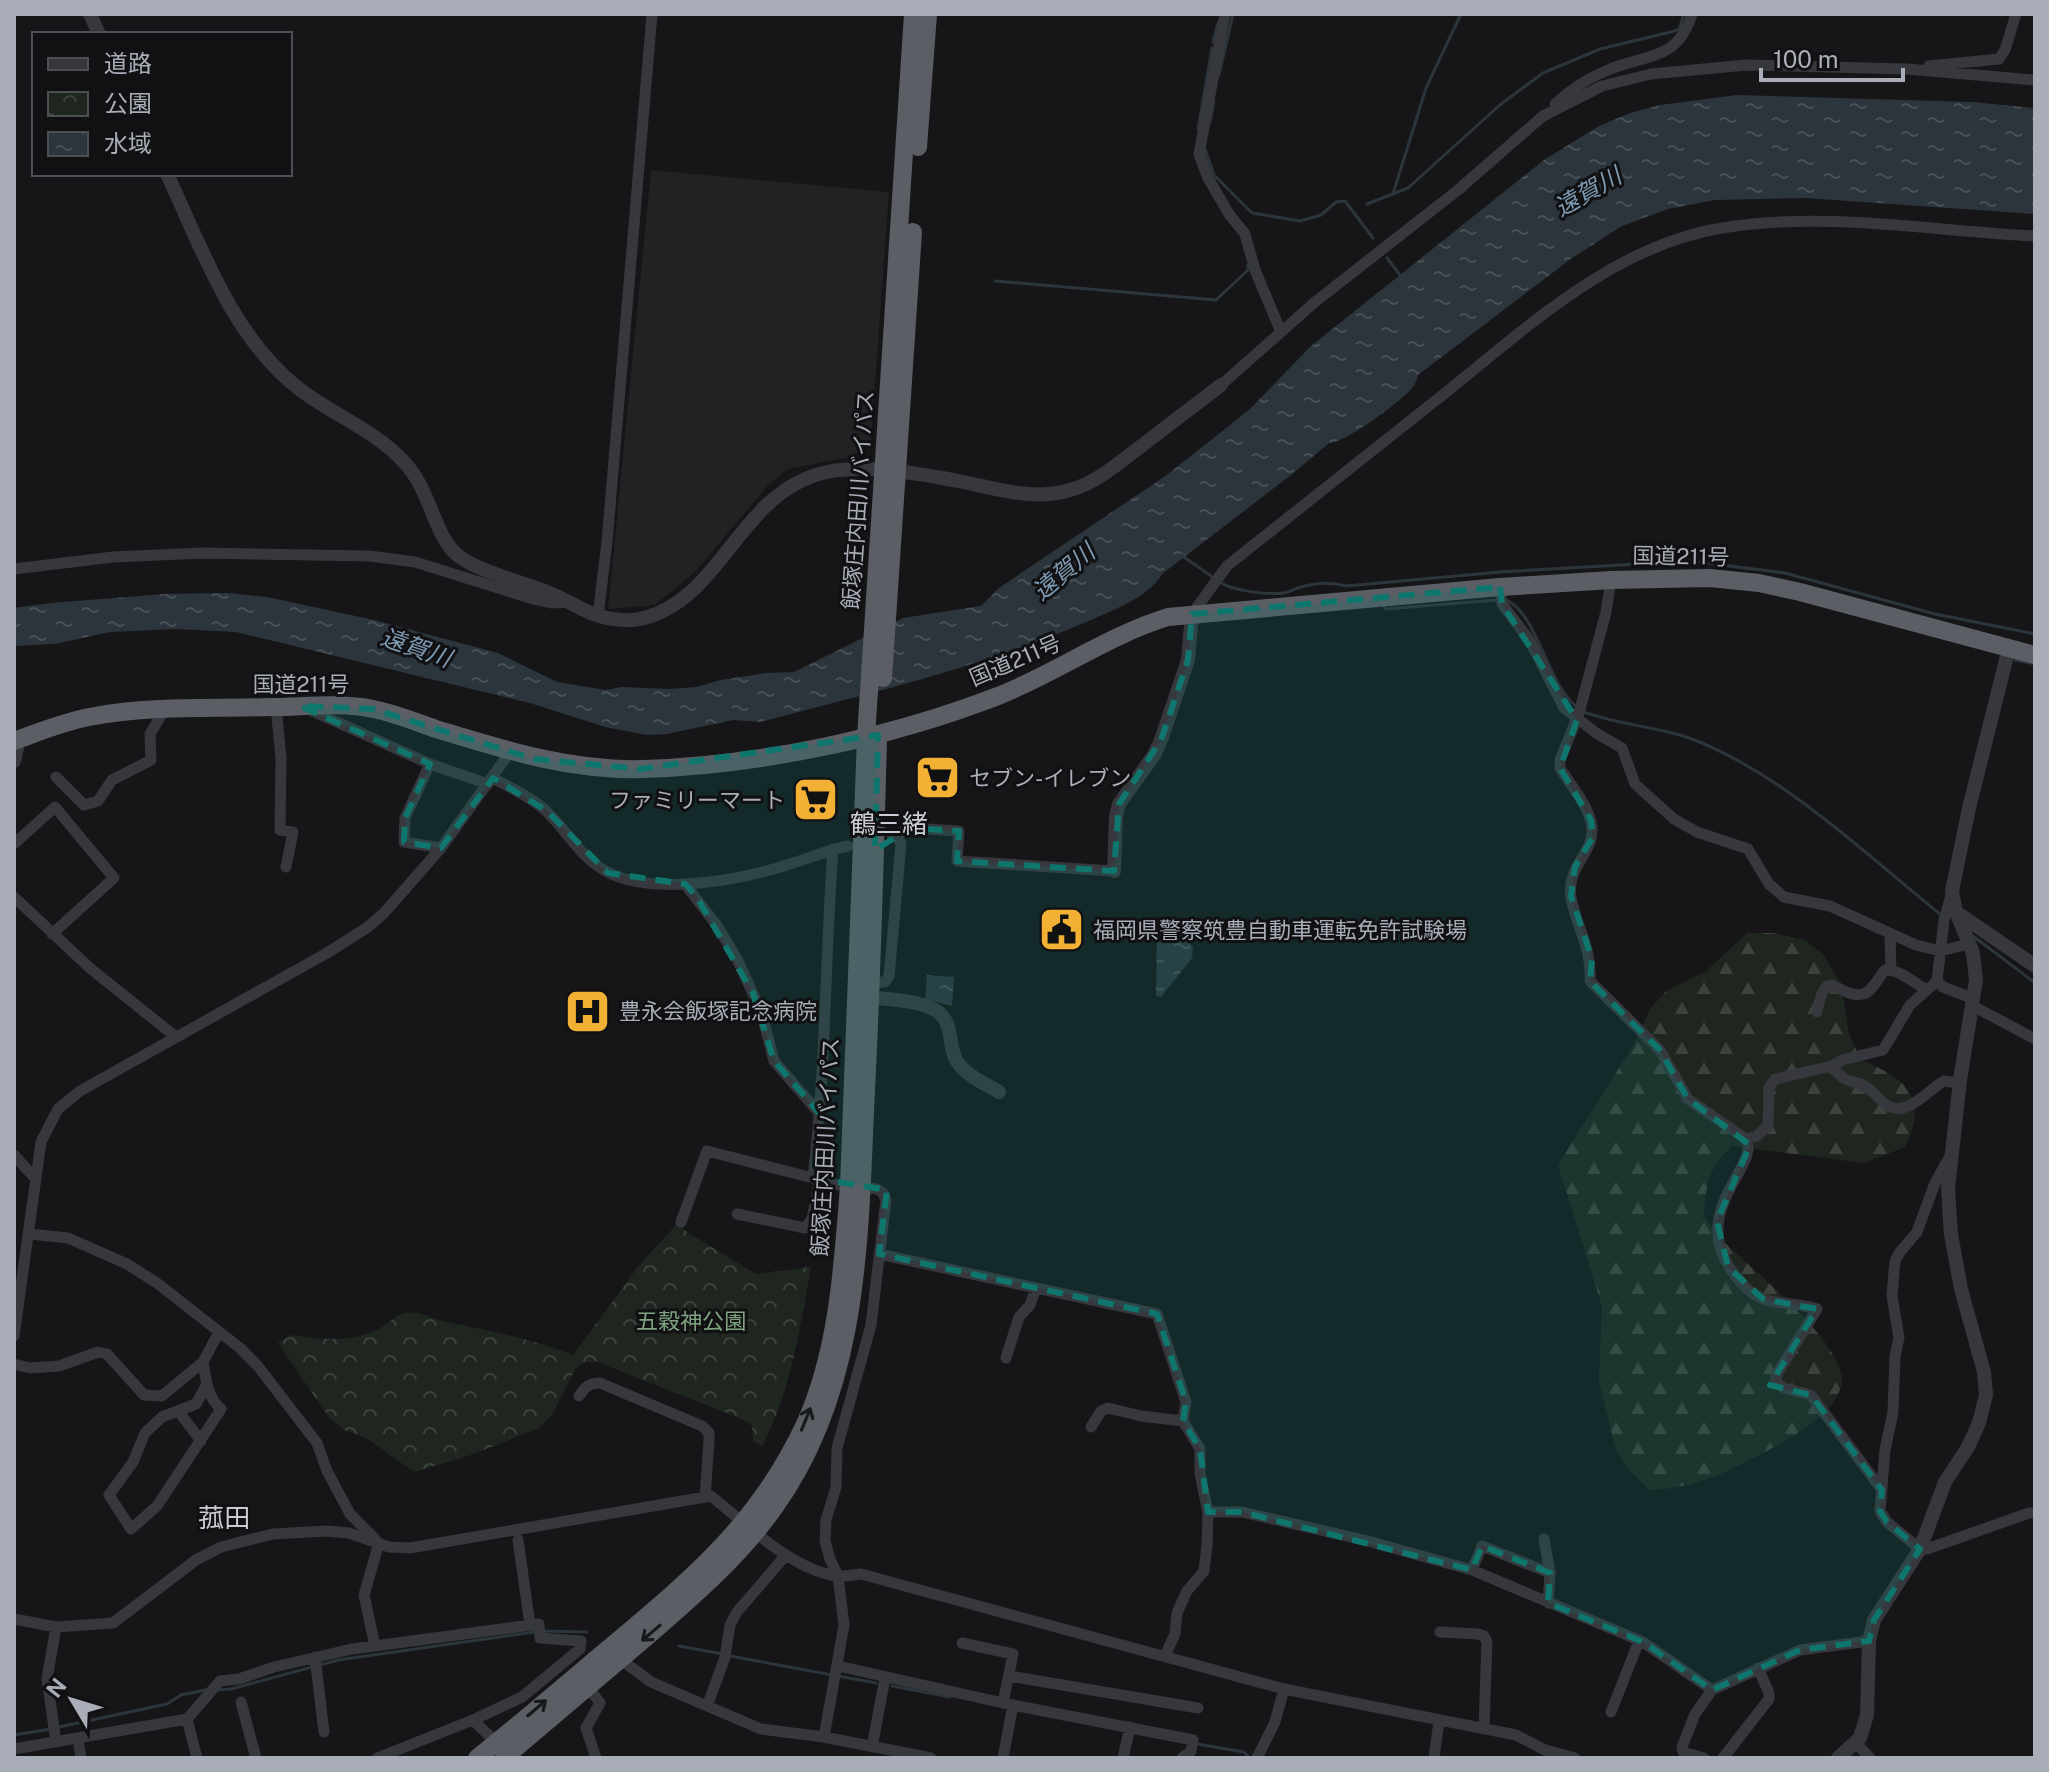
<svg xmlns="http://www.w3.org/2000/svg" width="2049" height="1772" viewBox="0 0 2049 1772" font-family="'Public Sans','Noto Sans JP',sans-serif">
<defs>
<pattern id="forest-firs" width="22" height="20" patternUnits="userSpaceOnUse" patternTransform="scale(2)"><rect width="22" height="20" fill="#1e261f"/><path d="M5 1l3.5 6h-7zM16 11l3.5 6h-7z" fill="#3c433d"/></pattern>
<pattern id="park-crowns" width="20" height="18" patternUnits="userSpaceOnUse" patternTransform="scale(2)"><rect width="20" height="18" fill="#1e261f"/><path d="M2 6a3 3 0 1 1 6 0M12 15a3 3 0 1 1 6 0" fill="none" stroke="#3c433d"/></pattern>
<pattern id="water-ripples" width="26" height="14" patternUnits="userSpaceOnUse" patternTransform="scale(2)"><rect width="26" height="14" fill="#2c353c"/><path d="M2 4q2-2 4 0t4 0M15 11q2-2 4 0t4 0" fill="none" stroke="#485056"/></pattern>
</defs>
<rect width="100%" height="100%" fill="#161618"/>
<path fill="#222225" d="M651,170L889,192L871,439L854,456L788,469L768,485L695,572L655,605L608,609Z"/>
<path fill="url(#forest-firs)" d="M1747,933H1773L1805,940L1823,954L1842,987L1849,1034L1861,1060C1906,1078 1929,1098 1905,1147L1864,1163L1732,1146C1708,1168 1706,1184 1704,1216C1710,1224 1715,1232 1722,1240C1749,1267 1845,1343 1842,1382C1839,1407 1804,1430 1785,1441C1741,1465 1700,1489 1649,1490L1629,1470L1616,1450L1599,1382L1602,1306L1558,1165L1634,1044L1650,1009L1667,990L1705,972Z"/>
<path fill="url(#park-crowns)" d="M678,1223L687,1232L756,1274L811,1267C800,1327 791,1392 762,1446L753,1441L752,1426L744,1420L595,1361L583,1363L576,1368L552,1415L539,1428L468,1456L414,1472L366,1438L346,1431L329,1418L278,1343L291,1335C322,1340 352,1343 381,1328C388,1324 394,1317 401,1314C416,1309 429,1318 443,1321C490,1331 527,1337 573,1355L640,1264Z"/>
<path fill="url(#water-ripples)" d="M1737,95L1972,102L2035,108V214L1806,198L1715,200L1668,209L1622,226L1572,258L1418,375C1417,378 1415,385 1413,387C1402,401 1345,443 1329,443L1291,475L1162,574C1149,597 1115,609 1091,620C985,666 872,693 760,722L733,720L667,734L647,735L605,727L530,703L236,632L177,629L110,632L55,644L14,646V608L51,603L165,594L227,593L267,597L374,620L498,653L557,682L606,690L621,687L670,689L696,687L721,680L766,673L794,672L903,618L981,606L999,588L1164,477L1220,433L1250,409L1311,346L1544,160L1599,126L1630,113L1660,105Z
M1157,928L1177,929L1193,947L1192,958L1161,997L1156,996Z
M927,975L954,977L952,1006L925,999Z"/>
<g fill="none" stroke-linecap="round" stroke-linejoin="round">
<path stroke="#2c353c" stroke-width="3" d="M1213,42L1218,23
M1219,75L1233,14
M1210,122L1214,102
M1198,129L1212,48
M1205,149L1214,175L1252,213L1300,221L1321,215L1336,202L1345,201L1373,238
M1393,194L1426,88L1461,14
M1367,204L1408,188L1501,104L1543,73L1600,49L1675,31L1679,29L1684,14
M1387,258L1400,275
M995,281L1216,300L1248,270V265
M1181,555L1214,578
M1220,582C1232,591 1268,595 1283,593C1289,593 1295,588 1301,587C1315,583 1332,582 1346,586L1500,572L1690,561L1785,573L1935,614L2035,634
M1506,600C1537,612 1548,687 1578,708
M1384,606L1385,609L1498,600
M2015,660L2035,664
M1584,712C1622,726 1665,727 1702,743C1789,780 1867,855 1940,914
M1973,936L2035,983
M543,1631L587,1632
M679,1646L723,1654
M730,1656L876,1683
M892,1686L950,1697
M217,1690L231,1689L338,1660L535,1632
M59,1727L167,1704L181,1695L205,1690
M14,1735L51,1729
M1197,1744L1244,1752L1250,1758"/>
<path stroke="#37383d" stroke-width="11" d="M1225,14L1199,154L1208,178L1229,214L1245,234L1255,270L1281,332
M1929,66L1999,59L2005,50L2016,14
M1555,104C1571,89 1588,78 1608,70C1646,54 1678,61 1692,14
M1221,385L1315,302L1458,190L1543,116L1602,86L1651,74L1746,65L1907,69L2035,80
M14,569L113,557L203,553L369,556L415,562L533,599L551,603L569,602
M1611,580L1606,612L1579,713L1560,760V768C1570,784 1587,804 1591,822C1598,852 1566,864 1571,897C1576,928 1592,946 1590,981L1660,1050L1688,1099L1746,1139C1762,1165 1685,1212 1735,1275C1742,1285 1751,1294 1763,1299C1780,1305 1800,1303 1817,1309L1780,1369L1776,1376L1777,1383L1784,1388L1811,1395L1882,1490
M1500,587L1502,604L1530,641L1564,708L1596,733L1622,748L1635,784L1674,819L1697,832L1748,849L1769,884L1784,897L1830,906L1916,945L1940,951L1969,944
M1192,614L1227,566C1296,511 1366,456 1435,401C1520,334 1610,246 1722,228C1821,211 1934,231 2035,236
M598,616L607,542L652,14
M276,707L281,758L280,830L293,832L286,867
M308,709L430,764L405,818L404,842L441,848
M430,764L488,784
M56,777L84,805L98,801L112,780L151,760L150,734L165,709
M493,778C510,788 530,796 545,810C564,827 577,852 599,867C645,899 741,880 790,864C810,858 828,850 848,846
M892,836H897L910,828L959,831L957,861L1114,871
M14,844L55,807L114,878L52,934
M685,884L718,927L737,959L761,1011L774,1061L820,1114
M14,897L91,969L176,1037
M1890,934L1891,970
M1937,981L1943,987L1974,999
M872,983L885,982L889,976L901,844L897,836
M1973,1006L2035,1039
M1817,1012C1827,961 1838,1000 1863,994C1873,991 1878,978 1885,970C1899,969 1913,982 1925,989
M1832,1066C1848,1088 1852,1076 1869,1089C1876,1094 1881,1102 1888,1106C1908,1117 1929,1089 1944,1081L1959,1083
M1746,1139L1757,1136L1768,1125L1769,1088L1775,1079L1832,1066L1842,1060L1883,1050L1910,1005L1937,981L1944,920L1952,892
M14,1155L35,1178
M1949,1158L1935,1183L1917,1232L1900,1252L1895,1261L1894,1272L1892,1296L1899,1338L1895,1356L1893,1412L1885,1450L1880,1511L1887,1522L1920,1549H1927L2029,1513H2035
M813,1178C826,1069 825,959 833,849
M737,1214L805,1228L812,1219L819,1183
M681,1222L707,1151L813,1178L822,1183L877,1189L883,1193L886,1200L871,1325L837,1448L836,1487L826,1520L825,1541L830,1559L838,1576L844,1625L824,1737
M30,1234L68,1238L127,1264L157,1283L240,1348L257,1365L317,1443L327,1471L350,1514L375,1539
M879,1254L1157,1314L1186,1402L1183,1421L1200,1449V1474L1208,1512L1207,1545L1204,1571L1187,1591L1177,1613L1175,1634L1165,1656
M14,1336L41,1142L58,1109L80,1091L327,953L368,927L384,913L441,848L510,752
M1006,1358L1019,1317L1030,1305L1036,1288
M203,1362C206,1380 207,1397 221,1409L157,1506L131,1529L109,1495L133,1462L145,1433L162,1417L196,1404L207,1384
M14,1364L30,1368L59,1366L98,1352L107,1354L144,1395L162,1396L203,1362L219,1332
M579,1396C585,1387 589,1383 600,1383L702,1426L709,1433V1441L705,1497
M179,1412L201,1441
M1091,1427L1101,1411L1108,1408L1141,1416L1183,1421
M1208,1512H1242L1368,1541L1472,1570L1643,1642L1712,1690L1800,1650L1869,1641
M1544,1539L1550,1573L1548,1603
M518,1540L530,1625
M1472,1570L1482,1546L1550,1573
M14,1619L56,1627L113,1623L196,1560L221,1547L273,1534L326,1531L349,1533L389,1547L410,1548L711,1496C746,1524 791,1569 836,1576C844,1577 853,1575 861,1574L1284,1689L1516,1735L1545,1750L1575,1758
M56,1627L47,1679L56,1742
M1440,1632L1478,1634L1484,1636L1487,1642L1484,1727
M962,1643L1013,1654L1003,1703
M375,1646L364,1595L379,1543
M315,1657L324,1732
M620,1659L651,1682L761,1729L824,1737L931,1758
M838,1666L1003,1703L1193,1740L1191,1751L1182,1758
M1009,1676L1198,1708
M588,1687L600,1703L586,1728L596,1758
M241,1702L256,1758
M708,1704L725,1657L730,1625L737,1612L786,1555
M1611,1712L1639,1641
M187,1719L197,1758
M473,1720L499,1745
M78,1739L81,1758
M1855,1742L1870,1758
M872,1747L885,1678
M14,1749L187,1719L220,1681L239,1679L274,1667L352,1649L539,1624L540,1638L581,1641L580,1649L522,1697L473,1720L377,1758
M1003,1758L1013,1705
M1123,1758L1130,1727
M1257,1758L1275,1722L1284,1689
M1434,1758L1439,1721
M1704,1758L1683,1752L1682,1747L1695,1714L1712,1690
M1723,1758L1769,1699V1693L1758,1668"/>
<path stroke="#37383d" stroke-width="14" d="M90,14L99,34
M167,174C202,248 231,335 298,388C331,414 375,430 404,462C429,488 433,529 453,551C472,571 521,581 547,592C564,598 579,609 596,615C610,620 630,622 644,618C724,597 739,491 827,472C867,464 923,474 963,482C998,489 1034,501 1070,490C1096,483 1119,463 1140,447C1167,426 1194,406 1221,385
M14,761L19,739
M1114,871L1116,816L1119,804L1154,755L1161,740L1188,660L1192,614
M1956,912L2035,966
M871,997C890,1000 915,1000 933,1009C956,1020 946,1046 958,1063C967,1076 986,1084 999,1092
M1838,1758L1860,1738L1867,1715L1869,1641L1874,1620L1920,1549L1945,1482L1968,1447L1979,1423L1986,1395L1984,1372L1961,1289L1951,1234L1948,1189L1960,1080L1976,980L1973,953L1956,912L1952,891L1969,808L2009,648"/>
<path stroke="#5b5e65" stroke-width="18" d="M918,147L928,14
M883,678L913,232
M14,741C39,732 63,722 89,717C148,705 210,709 270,707C304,707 339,702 373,709C394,713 416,722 436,729C505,750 570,771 643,769C761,765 889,738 998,696C1056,673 1109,635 1168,617L1500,587L1611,580L1710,578L1759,583L1800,592L2035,655
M477,1758C521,1723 564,1686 608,1649C691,1579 758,1525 805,1424C838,1351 843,1265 849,1186L866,737L913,14
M504,1758C550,1719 596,1680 642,1641C689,1600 738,1559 774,1508C862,1386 859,1233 866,1090C872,973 875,856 878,739"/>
</g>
<defs><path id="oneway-shaft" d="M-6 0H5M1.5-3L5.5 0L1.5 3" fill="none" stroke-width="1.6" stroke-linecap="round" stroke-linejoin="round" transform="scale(2)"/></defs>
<g stroke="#18191b">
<use href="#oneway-shaft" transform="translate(806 1419) rotate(-68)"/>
<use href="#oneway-shaft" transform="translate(651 1633) rotate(139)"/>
<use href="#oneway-shaft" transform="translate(537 1708) rotate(-40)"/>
</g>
<path fill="#0f766e" fill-opacity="0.2" stroke="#0f766e" stroke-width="6" stroke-dasharray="16 10" stroke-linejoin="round" d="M1500,587L1502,604L1577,720L1560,768L1591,820L1593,837L1575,867L1571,896L1592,959L1590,981L1660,1050L1688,1099L1750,1145L1717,1221L1728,1267L1763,1299L1817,1309L1770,1385L1811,1395L1882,1490L1880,1511L1887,1522L1920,1549L1874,1620L1869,1641L1800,1650L1712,1690L1643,1642L1548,1603L1550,1573L1482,1546L1472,1570L1242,1512H1208L1200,1449L1183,1421L1186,1402L1157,1314L879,1254L887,1190L813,1178L820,1114L774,1061L753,993L696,896L685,884L608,873L547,811L493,778L441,848L404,842L405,818L430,764L300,706L373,709L534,759L640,769L878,735L875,850L910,828L959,831L957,861L1114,871L1119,804L1161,740L1188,660L1192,614Z"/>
<defs>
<symbol id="supermarket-square" viewBox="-11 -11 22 22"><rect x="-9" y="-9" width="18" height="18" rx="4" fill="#f2b134" stroke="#111113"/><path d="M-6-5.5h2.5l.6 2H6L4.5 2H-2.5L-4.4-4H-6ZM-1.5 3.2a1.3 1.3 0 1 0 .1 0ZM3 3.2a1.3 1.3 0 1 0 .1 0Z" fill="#111"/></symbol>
<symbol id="civic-square" viewBox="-11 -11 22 22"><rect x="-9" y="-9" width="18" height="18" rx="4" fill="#f2b134" stroke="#111113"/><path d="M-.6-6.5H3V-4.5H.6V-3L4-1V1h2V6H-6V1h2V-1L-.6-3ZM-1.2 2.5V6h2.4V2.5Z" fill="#111"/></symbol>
<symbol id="hospital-square" viewBox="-11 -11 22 22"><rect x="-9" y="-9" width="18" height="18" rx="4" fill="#f2b134" stroke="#111113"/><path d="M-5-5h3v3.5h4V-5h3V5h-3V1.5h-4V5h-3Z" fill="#111"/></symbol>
</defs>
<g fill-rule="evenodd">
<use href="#supermarket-square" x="912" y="752" width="51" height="51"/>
<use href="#supermarket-square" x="790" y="774" width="51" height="51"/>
<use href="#civic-square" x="1036" y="904" width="51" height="51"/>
<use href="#hospital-square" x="562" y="986" width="51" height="51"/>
</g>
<g text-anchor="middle" stroke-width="6" stroke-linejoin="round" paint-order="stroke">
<g font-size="22" fill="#a8adb8" stroke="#111113">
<text transform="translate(858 500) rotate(-86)" y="8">飯塚庄内田川バイパス</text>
<text transform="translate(1681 556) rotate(1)" y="8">国道211号</text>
<text transform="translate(1015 660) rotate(-23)" y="8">国道211号</text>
<text x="301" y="692">国道211号</text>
<text transform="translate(825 1147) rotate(-87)" y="8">飯塚庄内田川バイパス</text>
</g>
<g font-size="22" fill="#a8adb8" stroke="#111113" text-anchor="start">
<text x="969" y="786">セブン-イレブン</text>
<text x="785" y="808" text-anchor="end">ファミリーマート</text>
<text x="1093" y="938">福岡県警察筑豊自動車運転免許試験場</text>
<text x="619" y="1019">豊永会飯塚記念病院</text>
</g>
<g font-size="22" fill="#7fa381" stroke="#111113">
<text x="691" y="1329">五穀神公園</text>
</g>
<g font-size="24" font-style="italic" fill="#7f9bb3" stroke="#111113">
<text transform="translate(1588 192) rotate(-30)" y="8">遠賀川</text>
<text transform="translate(1064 572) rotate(-40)" y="8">遠賀川</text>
<text transform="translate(416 648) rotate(19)" y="8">遠賀川</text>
</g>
<g font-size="26" fill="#c9ccd4" stroke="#111113">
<text x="889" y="833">鶴三緒</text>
<text x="224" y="1527">菰田</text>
</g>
</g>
<rect width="2049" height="1772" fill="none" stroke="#a8adb8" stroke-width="32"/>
<rect x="32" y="32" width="260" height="144" fill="#111113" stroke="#4d4f55" stroke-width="2"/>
<rect x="48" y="58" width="40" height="12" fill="#37383d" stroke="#4d4f55" stroke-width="2"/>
<text x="104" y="72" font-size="24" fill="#a8adb8">道路</text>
<rect x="48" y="92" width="40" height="24" fill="url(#park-crowns)" stroke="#4d4f55" stroke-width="2"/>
<text x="104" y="112" font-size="24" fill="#a8adb8">公園</text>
<rect x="48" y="132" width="40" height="24" fill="url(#water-ripples)" stroke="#4d4f55" stroke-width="2"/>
<text x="104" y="152" font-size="24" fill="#a8adb8">水域</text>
<g transform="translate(72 1700) rotate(308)" stroke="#111113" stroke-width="6" paint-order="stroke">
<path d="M0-6L14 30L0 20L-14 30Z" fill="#a8adb8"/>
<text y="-12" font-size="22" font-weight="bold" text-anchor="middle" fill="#a8adb8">N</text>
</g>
<path d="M1761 68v12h142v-12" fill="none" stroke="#a8adb8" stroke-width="4"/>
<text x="1773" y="68" font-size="24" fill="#a8adb8" stroke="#111113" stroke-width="6" paint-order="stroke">100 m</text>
</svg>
